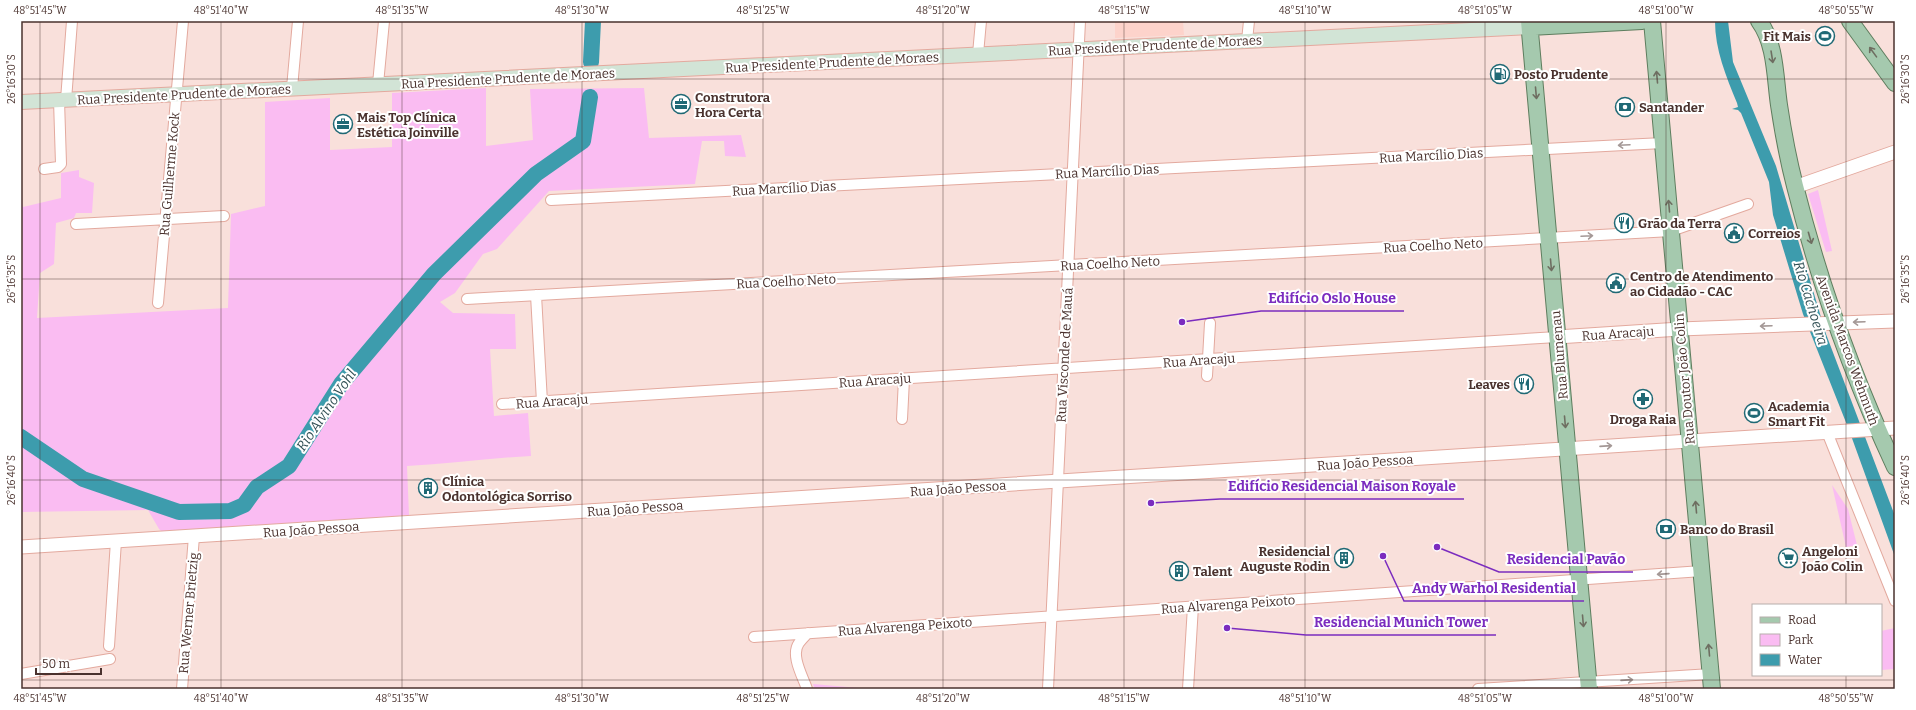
<svg xmlns="http://www.w3.org/2000/svg" width="1916" height="710" viewBox="0 0 1916 710" font-family="Bitter,serif">
<rect width="100%" height="100%" fill="#f9e0db"/>
<path fill="#fdd3cb" d="M1115,21H1183L1184,35L1115,38Z"/>
<path fill="#fabcf2" d="M486,88V146L533,140L530,89L644,88L649,138L741,135L746,157L725,156L724,141H702L695,184L549,191L497,249L483,254L455,293L440,302L453,313L515,314L516,349H490L494,416L528,413L531,456C489,458 448,464 407,466L409,515L166,535L159,529L148,510L21,512V201L23,207L61,198V173L79,170V177L94,183L92,213H76L74,218L56,223L54,264L40,273L37,318L228,308L231,214L265,206V102L330,98V150L392,147V93Z
M1818,190L1832,251L1826,252L1808,194Z
M1832,485L1848,509L1857,545L1846,547Z
M1895,628V669L1881,670V631Z
M813,684L871,689H815Z"/>
<path fill="#3d9cad" d="M1715,21H1728L1733,62L1776,166L1826,334L1895,516V557L1849,430L1803,314L1773,215L1769,182L1741,113L1738,110L1732,109L1738,107L1737,103C1726,76 1715,50 1715,21Z"/>
<g fill="none" stroke-linecap="round" stroke-linejoin="round">
<path stroke="#3d9cad" stroke-width="16" d="M591,62L593,21
M21,437L83,479L179,512L230,511L244,505L257,487L289,466L341,384L434,274L536,174L583,141L590,97"/>
<defs>
<path id="minor" d="M1247,41L1249,21
M978,54L981,21
M378,84L384,21
M292,88L298,21
M66,100L72,21
M44,169L58,167L61,164L59,100
M551,200L1663,143
M76,224L224,216
M536,295L542,402
M467,299L1671,231L1748,204
M158,303L183,21
M1207,376L1210,323
M502,404L1557,337
M902,419L904,379
M1827,432L1895,601
M754,637L1702,571
M109,646L116,541
M21,674L110,659
M182,689L194,536
M807,689C803,677 790,655 799,643C802,639 805,636 808,633
M1048,689L1080,21
M1188,689L1193,606
M1478,689L1711,674"/>
<path id="tertiary" d="M1795,187L1895,152
M1557,337L1680,329L1895,321
M21,547L1895,428"/>
<path id="secondary" d="M21,102L1530,27"/>
<path id="primary" d="M1529,21L1589,689
M1652,21L1712,689
M1759,21C1776,44 1775,78 1779,105C1783,132 1788,159 1795,186C1819,282 1853,377 1895,467
M1850,21L1895,83
M1530,27L1642,21"/>
</defs>
<use href="#minor" stroke="#e3a99e" stroke-width="12"/>
<use href="#tertiary" stroke="#e3a99e" stroke-width="15"/>
<use href="#secondary" stroke="#e3a99e" stroke-width="16"/>
<use href="#primary" stroke="#5e7d5e" stroke-width="18"/>
<use href="#minor" stroke="#fff" stroke-width="10"/>
<use href="#tertiary" stroke="#fff" stroke-width="13"/>
<use href="#secondary" stroke="#d2e4d6" stroke-width="14"/>
<use href="#primary" stroke="#a5c9ae" stroke-width="16"/>
</g>
<defs><path id="oneway-shaft" d="M-6 0H5M1.5-3L5.5 0L1.5 3" fill="none" stroke-width="1.6" stroke-linecap="round" stroke-linejoin="round"/></defs>
<g stroke="#6e6e61">
<use href="#oneway-shaft" transform="translate(1873 52) rotate(-126)"/>
<use href="#oneway-shaft" transform="translate(1772 57) rotate(81)"/>
<use href="#oneway-shaft" transform="translate(1657 77) rotate(-95)"/>
<use href="#oneway-shaft" transform="translate(1536 93) rotate(85)"/>
<use href="#oneway-shaft" transform="translate(1669 206) rotate(-95)"/>
<use href="#oneway-shaft" transform="translate(1810 238) rotate(74)"/>
<use href="#oneway-shaft" transform="translate(1551 265) rotate(85)"/>
<use href="#oneway-shaft" transform="translate(1565 422) rotate(85)"/>
<use href="#oneway-shaft" transform="translate(1696 507) rotate(-95)"/>
<use href="#oneway-shaft" transform="translate(1583 621) rotate(85)"/>
<use href="#oneway-shaft" transform="translate(1709 650) rotate(-95)"/>
</g>
<g stroke="#a49896">
<use href="#oneway-shaft" transform="translate(1624 145) rotate(177)"/>
<use href="#oneway-shaft" transform="translate(1587 236) rotate(-3)"/>
<use href="#oneway-shaft" transform="translate(1859 322) rotate(178)"/>
<use href="#oneway-shaft" transform="translate(1766 326) rotate(178)"/>
<use href="#oneway-shaft" transform="translate(1606 446) rotate(-4)"/>
<use href="#oneway-shaft" transform="translate(1663 574) rotate(176)"/>
<use href="#oneway-shaft" transform="translate(1627 680) rotate(-4)"/>
</g>
<path fill="none" stroke="#4a322e" stroke-width="1" stroke-opacity="0.45" d="M40,21V689M221,21V689M402,21V689M582,21V689M763,21V689M943,21V689M1124,21V689M1305,21V689M1485,21V689M1666,21V689M1846,21V605M21,79H1895M21,279H1895M21,480H1895M1846,675V689M21,680H1895"/>
<defs>
<symbol id="stadium-ring" viewBox="-11 -11 22 22"><circle r="9.5" fill="#fff" stroke="#206975" stroke-width="1.5"/><path d="M0-5a6.5 5 0 1 0 0 10a6.5 5 0 1 0 0-10ZM-3.5-1.8h7v3.6h-7Z" fill="#206975"/></symbol>
<symbol id="fuel-ring" viewBox="-11 -11 22 22"><circle r="9.5" fill="#fff" stroke="#206975" stroke-width="1.5"/><path d="M-5.5-6h7V0h2V4h1.3V-2.5L3-4.5l.8-.8L6-3V5H2.5V1h-1V6h-7ZM-4.2-4.7v3.2H.2V-4.7Z" fill="#206975"/></symbol>
<symbol id="office-ring" viewBox="-11 -11 22 22"><circle r="9.5" fill="#fff" stroke="#206975" stroke-width="1.5"/><path d="M-6-3h4V-5.5h4V-3h4V5H-6ZM-1-4.5V-3h2v-1.5ZM-6 0V1H6V0Z" fill="#206975"/></symbol>
<symbol id="bank-ring" viewBox="-11 -11 22 22"><circle r="9.5" fill="#fff" stroke="#206975" stroke-width="1.5"/><path d="M-6-4H6V4H-6ZM0-2.3a2.3 2.3 0 1 0 0 4.6a2.3 2.3 0 1 0 0-4.6Z" fill="#206975"/></symbol>
<symbol id="restaurant-ring" viewBox="-11 -11 22 22"><circle r="9.5" fill="#fff" stroke="#206975" stroke-width="1.5"/><path d="M-5-6h1v4h1v-4h1v4h1v-4h1v5L-1.5 .5V6h-2V.5L-5-1ZM5-6V6H3V1.5H1.5Q1.5-4 5-6Z" fill="#206975"/></symbol>
<symbol id="civic-ring" viewBox="-11 -11 22 22"><circle r="9.5" fill="#fff" stroke="#206975" stroke-width="1.5"/><path d="M-.6-6.5H3V-4.5H.6V-3L4-1V1h2V6H-6V1h2V-1L-.6-3ZM-1.2 2.5V6h2.4V2.5Z" fill="#206975"/></symbol>
<symbol id="pharmacy-ring" viewBox="-11 -11 22 22"><circle r="9.5" fill="#fff" stroke="#206975" stroke-width="1.5"/><path d="M-2-6h4v4h4v4h-4v4h-4v-4h-4v-4h4Z" fill="#206975"/></symbol>
<symbol id="building-ring" viewBox="-11 -11 22 22"><circle r="9.5" fill="#fff" stroke="#206975" stroke-width="1.5"/><path d="M-4-6H4V6H1V3H-1V6H-4ZM-2.5-4.3h1.7v1.8h-1.7ZM.8-4.3h1.7v1.8H.8ZM-2.5-1h1.7V.8h-1.7ZM.8-1h1.7V.8H.8Z" fill="#206975"/></symbol>
<symbol id="supermarket-ring" viewBox="-11 -11 22 22"><circle r="9.5" fill="#fff" stroke="#206975" stroke-width="1.5"/><path d="M-6-5.5h2.5l.6 2H6L4.5 2H-2.5L-4.4-4H-6ZM-1.5 3.2a1.3 1.3 0 1 0 .1 0ZM3 3.2a1.3 1.3 0 1 0 .1 0Z" fill="#206975"/></symbol>
</defs>
<g fill-rule="evenodd">
<use href="#stadium-ring" x="1814" y="25" width="22" height="22"/>
<use href="#fuel-ring" x="1489" y="63" width="22" height="22"/>
<use href="#office-ring" x="670" y="93" width="22" height="22"/>
<use href="#bank-ring" x="1614" y="96" width="22" height="22"/>
<use href="#office-ring" x="332" y="113" width="22" height="22"/>
<use href="#restaurant-ring" x="1613" y="212" width="22" height="22"/>
<use href="#civic-ring" x="1723" y="222" width="22" height="22"/>
<use href="#civic-ring" x="1605" y="272" width="22" height="22"/>
<use href="#restaurant-ring" x="1513" y="373" width="22" height="22"/>
<use href="#pharmacy-ring" x="1632" y="388" width="22" height="22"/>
<use href="#stadium-ring" x="1743" y="402" width="22" height="22"/>
<use href="#building-ring" x="417" y="477" width="22" height="22"/>
<use href="#bank-ring" x="1655" y="518" width="22" height="22"/>
<use href="#building-ring" x="1333" y="547" width="22" height="22"/>
<use href="#supermarket-ring" x="1777" y="547" width="22" height="22"/>
<use href="#building-ring" x="1168" y="560" width="22" height="22"/>
</g>
<g text-anchor="middle" stroke-width="4" stroke-linejoin="round" paint-order="stroke">
<g font-size="13" font-weight="bold" fill="#4a322e" stroke="#fff" text-anchor="start">
<text x="1811" y="41" text-anchor="end">Fit Mais</text>
<text x="1514" y="79">Posto Prudente</text>
<text x="695" y="102">Construtora<tspan x="695" dy="15">Hora Certa</tspan></text>
<text x="1639" y="112">Santander</text>
<text x="357" y="122">Mais Top Clínica<tspan x="357" dy="15">Estética Joinville</tspan></text>
<text x="1638" y="228">Grão da Terra</text>
<text x="1748" y="238">Correios</text>
<text x="1630" y="281">Centro de Atendimento<tspan x="1630" dy="15">ao Cidadão - CAC</tspan></text>
<text x="1510" y="389" text-anchor="end">Leaves</text>
<text x="1768" y="411">Academia<tspan x="1768" dy="15">Smart Fit</tspan></text>
<text x="1643" y="424" text-anchor="middle">Droga Raia</text>
<text x="442" y="486">Clínica<tspan x="442" dy="15">Odontológica Sorriso</tspan></text>
<text x="1680" y="534">Banco do Brasil</text>
<text x="1330" y="556" text-anchor="end">Residencial<tspan x="1330" dy="15">Auguste Rodin</tspan></text>
<text x="1802" y="556">Angeloni<tspan x="1802" dy="15">João Colin</tspan></text>
<text x="1193" y="576">Talent</text>
</g>
<g font-size="13" fill="#4a322e" stroke="#fff">
<text transform="translate(1155 45) rotate(-3)" y="5">Rua Presidente Prudente de Moraes</text>
<text transform="translate(832 62) rotate(-3)" y="5">Rua Presidente Prudente de Moraes</text>
<text transform="translate(508 78) rotate(-3)" y="5">Rua Presidente Prudente de Moraes</text>
<text transform="translate(184 94) rotate(-3)" y="5">Rua Presidente Prudente de Moraes</text>
<text transform="translate(1431 155) rotate(-3)" y="5">Rua Marcílio Dias</text>
<text transform="translate(1107 171) rotate(-3)" y="5">Rua Marcílio Dias</text>
<text transform="translate(169 174) rotate(-85)" y="5">Rua Guilherme Kock</text>
<text transform="translate(784 188) rotate(-3)" y="5">Rua Marcílio Dias</text>
<text transform="translate(1433 245) rotate(-3)" y="5">Rua Coelho Neto</text>
<text transform="translate(1110 263) rotate(-3)" y="5">Rua Coelho Neto</text>
<text transform="translate(786 281) rotate(-3)" y="5">Rua Coelho Neto</text>
<text transform="translate(1618 333) rotate(-4)" y="5">Rua Aracaju</text>
<text transform="translate(1848 350) rotate(70)" y="5">Avenida Marcos Wehmuth</text>
<text transform="translate(1064 355) rotate(-87)" y="5">Rua Visconde de Mauá</text>
<text transform="translate(1559 355) rotate(-95)" y="5">Rua Blumenau</text>
<text transform="translate(1199 360) rotate(-4)" y="5">Rua Aracaju</text>
<text transform="translate(1684 379) rotate(-95)" y="5">Rua Doutor João Colin</text>
<text transform="translate(875 380) rotate(-4)" y="5">Rua Aracaju</text>
<text transform="translate(552 401) rotate(-4)" y="5">Rua Aracaju</text>
<text transform="translate(1365 462) rotate(-4)" y="5">Rua João Pessoa</text>
<text transform="translate(958 488) rotate(-4)" y="5">Rua João Pessoa</text>
<text transform="translate(635 508) rotate(-4)" y="5">Rua João Pessoa</text>
<text transform="translate(311 529) rotate(-4)" y="5">Rua João Pessoa</text>
<text transform="translate(1228 604) rotate(-4)" y="5">Rua Alvarenga Peixoto</text>
<text transform="translate(188 613) rotate(-85)" y="5">Rua Werner Brietzig</text>
<text transform="translate(905 626) rotate(-4)" y="5">Rua Alvarenga Peixoto</text>
</g>
<g font-size="14" font-style="italic" fill="#325055" stroke="#fff">
<text transform="translate(1811 303) rotate(73)" y="5">Rio Cachoeira</text>
<text transform="translate(326 410) rotate(-56)" y="5">Rio Alvino Vohl</text>
</g>
</g>
<path fill="none" stroke="#7b2cbf" stroke-width="1.5" d="M1182 322L1261 311H1404M1151 503L1220 499H1464M1437 547L1499 572H1633M1383 556L1404 601H1584M1227 628L1306 635H1496"/>
<g fill="#7b2cbf" stroke="#fff" stroke-width="1.5">
<circle cx="1182" cy="322" r="4"/>
<circle cx="1151" cy="503" r="4"/>
<circle cx="1437" cy="547" r="4"/>
<circle cx="1383" cy="556" r="4"/>
<circle cx="1227" cy="628" r="4"/>
</g>
<g font-size="14" text-anchor="middle" font-weight="bold" fill="#7b2cbf" stroke="#fff" stroke-width="4" stroke-linejoin="round" paint-order="stroke">
<text x="1332" y="303">Edifício Oslo House</text>
<text x="1342" y="491">Edifício Residencial Maison Royale</text>
<text x="1566" y="564">Residencial Pavão</text>
<text x="1494" y="593">Andy Warhol Residential</text>
<text x="1401" y="627">Residencial Munich Tower</text>
</g>
<rect width="1916" height="710" fill="none" stroke="#ffffff" stroke-width="44"/>
<rect x="1752" y="604" width="130" height="72" fill="#ffffff" stroke="#b7adab"/>
<rect x="1760" y="617" width="20" height="6" fill="#a5c9ae" stroke="#b7adab"/>
<text x="1788" y="624" font-size="12" fill="#4a322e">Road</text>
<rect x="1760" y="634" width="20" height="12" fill="#fabcf2" stroke="#b7adab"/>
<text x="1788" y="644" font-size="12" fill="#4a322e">Park</text>
<rect x="1760" y="654" width="20" height="12" fill="#3d9cad" stroke="#b7adab"/>
<text x="1788" y="664" font-size="12" fill="#4a322e">Water</text>
<path d="M36 668v6h65v-6" fill="none" stroke="#4a322e" stroke-width="2"/>
<text x="42" y="668" font-size="12" fill="#4a322e" stroke="#ffffff" stroke-width="3" paint-order="stroke">50 m</text>
<rect x="22" y="22" width="1872" height="666" fill="none" stroke="#4a322e" stroke-width="1.5"/>
<g font-size="10" text-anchor="middle" fill="#4a322e">
<text x="40" y="14">48°51'45"W</text>
<text x="221" y="14">48°51'40"W</text>
<text x="402" y="14">48°51'35"W</text>
<text x="582" y="14">48°51'30"W</text>
<text x="763" y="14">48°51'25"W</text>
<text x="943" y="14">48°51'20"W</text>
<text x="1124" y="14">48°51'15"W</text>
<text x="1305" y="14">48°51'10"W</text>
<text x="1485" y="14">48°51'05"W</text>
<text x="1666" y="14">48°51'00"W</text>
<text x="1846" y="14">48°50'55"W</text>
<text transform="translate(11 79) rotate(-90)" y="4">26°16'30"S</text>
<text transform="translate(1905 79) rotate(-90)" y="4">26°16'30"S</text>
<text transform="translate(11 279) rotate(-90)" y="4">26°16'35"S</text>
<text transform="translate(1905 279) rotate(-90)" y="4">26°16'35"S</text>
<text transform="translate(11 480) rotate(-90)" y="4">26°16'40"S</text>
<text transform="translate(1905 480) rotate(-90)" y="4">26°16'40"S</text>
<text x="40" y="702">48°51'45"W</text>
<text x="221" y="702">48°51'40"W</text>
<text x="402" y="702">48°51'35"W</text>
<text x="582" y="702">48°51'30"W</text>
<text x="763" y="702">48°51'25"W</text>
<text x="943" y="702">48°51'20"W</text>
<text x="1124" y="702">48°51'15"W</text>
<text x="1305" y="702">48°51'10"W</text>
<text x="1485" y="702">48°51'05"W</text>
<text x="1666" y="702">48°51'00"W</text>
<text x="1846" y="702">48°50'55"W</text>
</g>
</svg>
